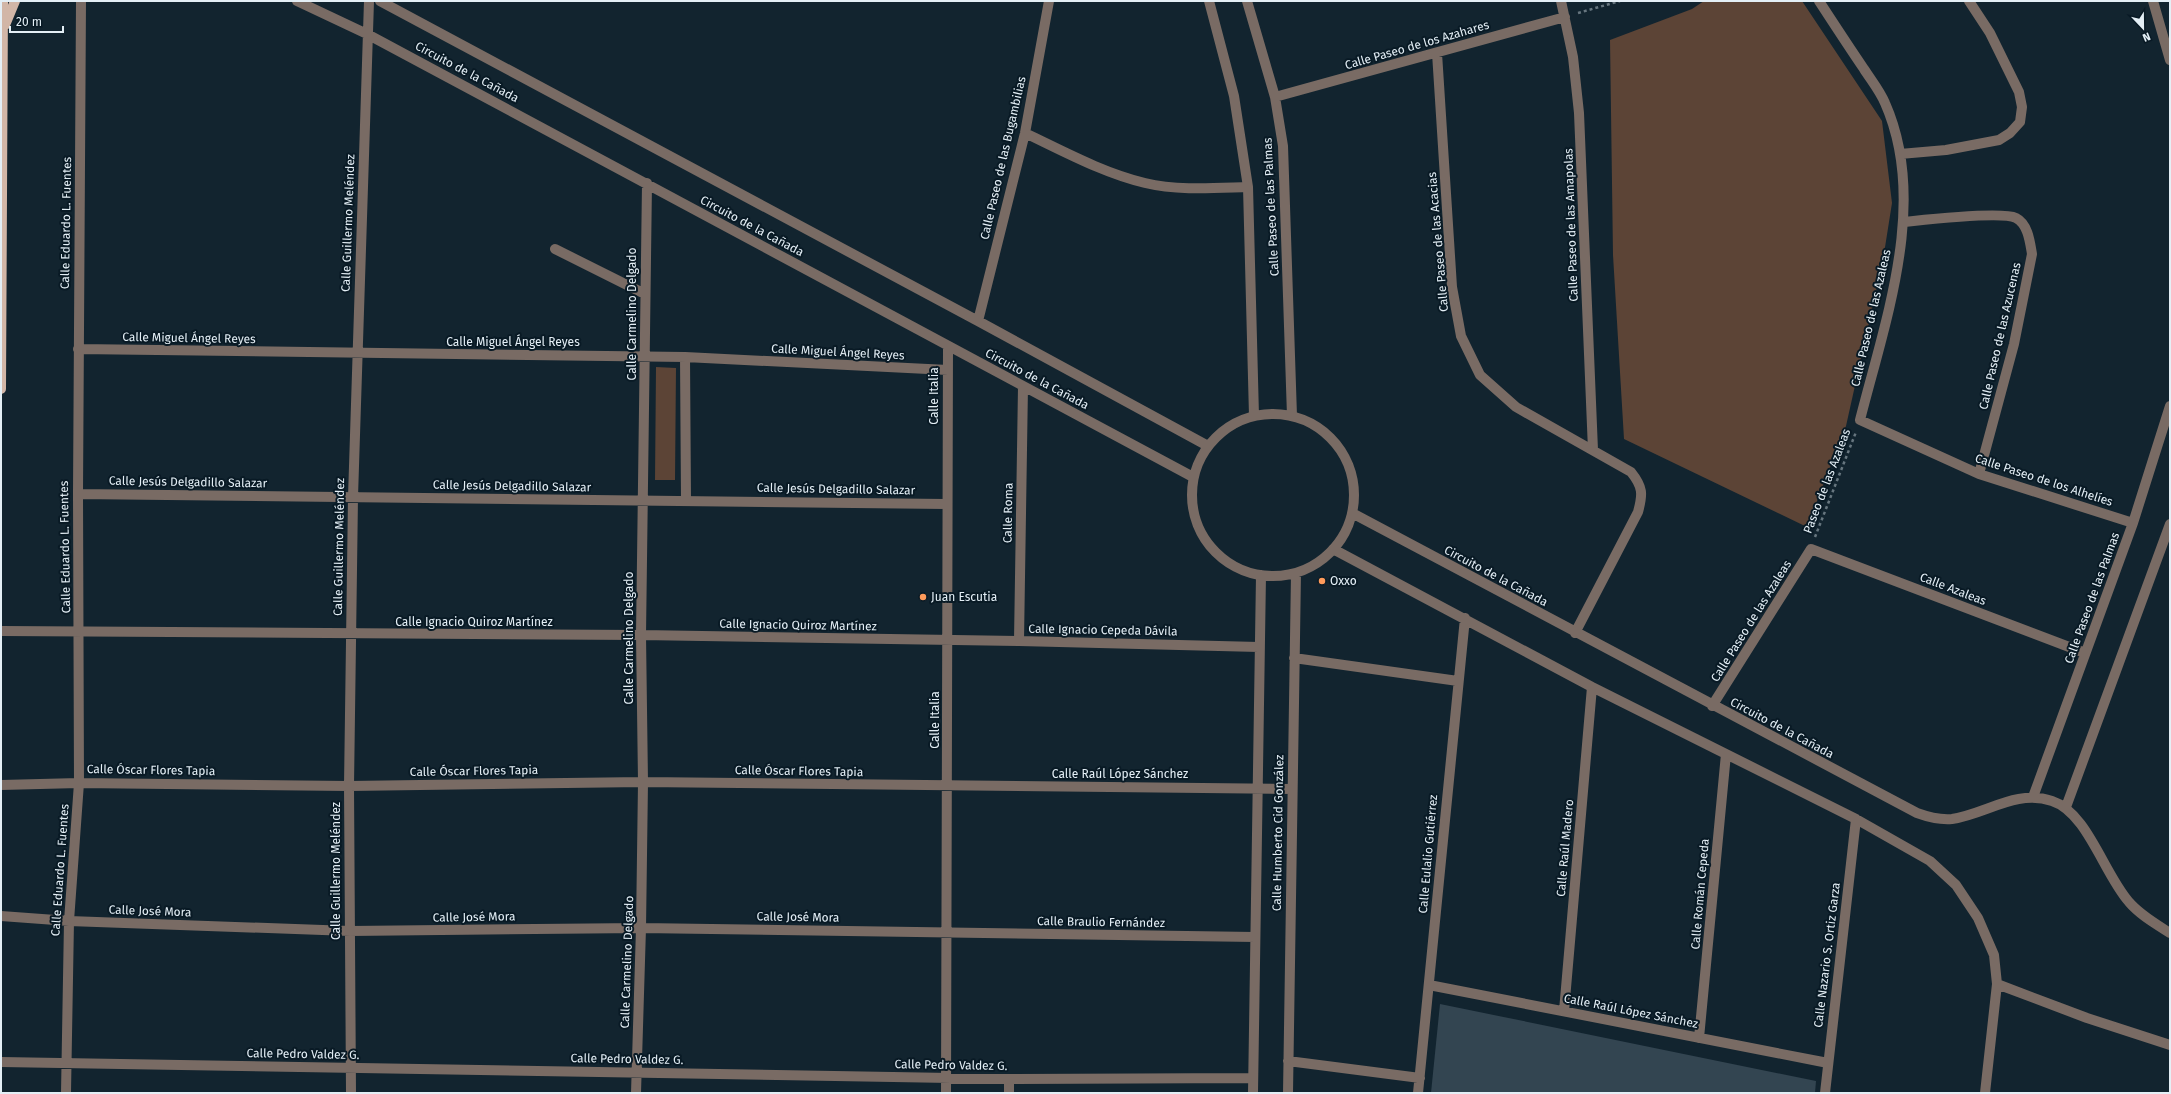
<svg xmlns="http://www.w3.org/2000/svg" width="2171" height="1094" viewBox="0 0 2171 1094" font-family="'Fira Sans',sans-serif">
<rect width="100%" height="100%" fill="#12242f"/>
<path fill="#5c4436" d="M1704,1H1802L1882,121L1892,203L1883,260L1846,426L1807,527L1624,439L1613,255L1610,40L1692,9Z
M656,367L676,368L675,480H655Z"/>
<path fill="#334551" d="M1440,1004L1816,1081L1815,1093H1431Z"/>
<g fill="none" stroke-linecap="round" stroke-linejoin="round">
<path stroke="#67767f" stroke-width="2.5" stroke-dasharray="3 3" stroke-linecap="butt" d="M1578,13L1620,1
M1815,537L1856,432"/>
<path stroke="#796b64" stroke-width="10" d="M297,1L367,34L1193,477
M380,1L978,321L1208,446
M1209,1L1234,96L1248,187L1254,416
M1247,1L1275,97L1283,146L1292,416
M1561,1L1573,57L1579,113L1593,450
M1819,1C1834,24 1849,47 1864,69C1871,80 1880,91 1885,103C1929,202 1885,321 1860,420L1979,474L2133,523
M2153,1L2170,60
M1437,53L1452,287L1461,336L1480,375L1516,407L1631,472C1643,487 1643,494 1638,512L1575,633
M1275,97L1565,17
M1025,133C1063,151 1103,173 1145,183C1178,191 1215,188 1248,187
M1900,154L1946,150L1999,140L2010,133L2020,122L2022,107L2019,92L1990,33L1969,1
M1904,222C1924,220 2001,211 2016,218C2028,224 2030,242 2032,254L2014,344L1979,474
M555,249L645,294
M978,321L1025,133L1049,1
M78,349L685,357L948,370
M685,357L686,500
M1192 495a81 81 0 1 1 162 0a81 81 0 1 1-162 0Z
M78,494L946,504
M1352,513L1917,813C1928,817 1940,820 1952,819C1986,814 2016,789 2052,801C2087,812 2104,874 2129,902C2140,915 2156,924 2170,933
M1333,549L1592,687L1856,819L1930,861L1956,885L1978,918L1994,955L1997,984L1985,1093
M1,631L641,635L1019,641L1259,647
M1019,641L1023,386
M1294,658L1458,681
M1712,706L1811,549L2085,653
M1,785L79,783L349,786L643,782L1292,789
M2033,797L2133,523L2170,406
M2066,807L2170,524
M1,916L69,921L350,931L641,928L1255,937
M1997,984L2087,1018L2170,1045
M1429,985L1828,1063
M1564,1011L1592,687
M1699,1038L1726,754
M1288,1061L1420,1078
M1,1062L1009,1079L1253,1078
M66,1093L69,921L79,783L78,494L81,1
M351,1093L349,786L353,497L369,1
M636,1093L641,928L643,782L641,635L647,183
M946,1093L948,346
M1009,1093V1079
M1253,1093L1261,575
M1288,1093L1296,573
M1418,1093L1465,618
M1825,1093L1856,819"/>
<path stroke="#d2b6a7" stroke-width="10" d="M5,25L15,1
M1,389L3,1"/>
</g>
<g fill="#ff9b5b" stroke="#091a25" stroke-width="1.5">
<circle cx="1322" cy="581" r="4"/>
<circle cx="923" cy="597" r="4"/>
</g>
<g text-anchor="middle" stroke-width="4" stroke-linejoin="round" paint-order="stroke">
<g font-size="12" fill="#e4eff6" stroke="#091a25">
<text transform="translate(1417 45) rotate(-16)" y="4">Calle Paseo de los Azahares</text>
<text transform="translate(467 72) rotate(28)" y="4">Circuito de la Cañada</text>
<text transform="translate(1003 158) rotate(-77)" y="4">Calle Paseo de las Bugambilias</text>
<text transform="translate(1271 207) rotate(-93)" y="4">Calle Paseo de las Palmas</text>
<text transform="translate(66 223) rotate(-89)" y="4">Calle Eduardo L. Fuentes</text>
<text transform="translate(348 223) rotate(-88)" y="4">Calle Guillermo Meléndez</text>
<text transform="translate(1571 225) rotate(-92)" y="4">Calle Paseo de las Amapolas</text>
<text transform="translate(752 226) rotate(28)" y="4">Circuito de la Cañada</text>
<text transform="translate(1438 242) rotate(-95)" y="4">Calle Paseo de las Acacias</text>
<text transform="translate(632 314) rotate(-90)" y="4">Calle Carmelino Delgado</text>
<text transform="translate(1871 318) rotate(-77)" y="4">Calle Paseo de las Azaleas</text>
<text transform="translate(2000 336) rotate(-77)" y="4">Calle Paseo de las Azucenas</text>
<text transform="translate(189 338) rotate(1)" y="4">Calle Miguel Ángel Reyes</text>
<text x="513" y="346">Calle Miguel Ángel Reyes</text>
<text transform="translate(838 352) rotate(3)" y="4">Calle Miguel Ángel Reyes</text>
<text transform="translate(1037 379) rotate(28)" y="4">Circuito de la Cañada</text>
<text transform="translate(934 396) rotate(-90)" y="4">Calle Italia</text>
<text transform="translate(2044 480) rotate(18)" y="4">Calle Paseo de los Alhelíes</text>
<text transform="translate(1827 481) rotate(-69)" y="4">Paseo de las Azaleas</text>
<text transform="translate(188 482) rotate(1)" y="4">Calle Jesús Delgadillo Salazar</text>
<text transform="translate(512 486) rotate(1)" y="4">Calle Jesús Delgadillo Salazar</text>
<text transform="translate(836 489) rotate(1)" y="4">Calle Jesús Delgadillo Salazar</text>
<text transform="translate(1008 513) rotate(-89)" y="4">Calle Roma</text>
<text transform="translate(65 547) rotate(-91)" y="4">Calle Eduardo L. Fuentes</text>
<text transform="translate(339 547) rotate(-89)" y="4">Calle Guillermo Meléndez</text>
<text transform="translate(1496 576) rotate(28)" y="4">Circuito de la Cañada</text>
<text transform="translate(1953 589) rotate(21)" y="4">Calle Azaleas</text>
<text transform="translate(2092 598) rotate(-70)" y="4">Calle Paseo de las Palmas</text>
<text transform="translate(1751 621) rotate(-58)" y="4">Calle Paseo de las Azaleas</text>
<text x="474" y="626">Calle Ignacio Quiroz Martínez</text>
<text transform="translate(798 625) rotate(1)" y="4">Calle Ignacio Quiroz Martínez</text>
<text transform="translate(1103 630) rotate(1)" y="4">Calle Ignacio Cepeda Dávila</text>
<text transform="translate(629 638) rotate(-90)" y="4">Calle Carmelino Delgado</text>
<text transform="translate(935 720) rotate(-90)" y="4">Calle Italia</text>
<text transform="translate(1782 728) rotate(28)" y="4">Circuito de la Cañada</text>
<text transform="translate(151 770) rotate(1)" y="4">Calle Óscar Flores Tapia</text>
<text transform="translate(474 771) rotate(-1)" y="4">Calle Óscar Flores Tapia</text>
<text transform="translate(799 771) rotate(1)" y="4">Calle Óscar Flores Tapia</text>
<text x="1120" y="778">Calle Raúl López Sánchez</text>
<text transform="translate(1278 833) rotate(-89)" y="4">Calle Humberto Cid González</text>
<text transform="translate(1565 848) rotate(-85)" y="4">Calle Raúl Madero</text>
<text transform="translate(1428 854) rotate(-85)" y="4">Calle Eulalio Gutiérrez</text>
<text transform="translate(60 870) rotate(-86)" y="4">Calle Eduardo L. Fuentes</text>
<text transform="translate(336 871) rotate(-90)" y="4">Calle Guillermo Meléndez</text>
<text transform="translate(1700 894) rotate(-85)" y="4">Calle Román Cepeda</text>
<text transform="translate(150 911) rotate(2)" y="4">Calle José Mora</text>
<text transform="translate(474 917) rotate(-1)" y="4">Calle José Mora</text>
<text transform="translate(798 917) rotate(1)" y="4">Calle José Mora</text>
<text transform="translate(1101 922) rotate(1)" y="4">Calle Braulio Fernández</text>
<text transform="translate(1827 955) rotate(-83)" y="4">Calle Nazario S. Ortiz Garza</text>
<text transform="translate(627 962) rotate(-88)" y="4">Calle Carmelino Delgado</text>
<text transform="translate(1631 1011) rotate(11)" y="4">Calle Raúl López Sánchez</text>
<text transform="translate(303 1054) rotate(1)" y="4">Calle Pedro Valdez G.</text>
<text transform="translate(627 1059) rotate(1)" y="4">Calle Pedro Valdez G.</text>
<text transform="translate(951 1065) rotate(1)" y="4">Calle Pedro Valdez G.</text>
</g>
<g font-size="12" fill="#e4eff6" stroke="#091a25" text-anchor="start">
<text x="1330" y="585">Oxxo</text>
<text x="931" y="601">Juan Escutia</text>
</g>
</g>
<rect width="2171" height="1094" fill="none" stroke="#e4eff6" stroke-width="4"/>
<g transform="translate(2143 28) rotate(158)" stroke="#091a25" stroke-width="3" paint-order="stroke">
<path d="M0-3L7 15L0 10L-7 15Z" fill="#e4eff6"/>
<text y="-6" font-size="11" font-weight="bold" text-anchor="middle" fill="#e4eff6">N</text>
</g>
<path d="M10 26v6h53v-6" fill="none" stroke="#e4eff6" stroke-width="2"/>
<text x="16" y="26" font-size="12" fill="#e4eff6" stroke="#091a25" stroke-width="3" paint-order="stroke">20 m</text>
</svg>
